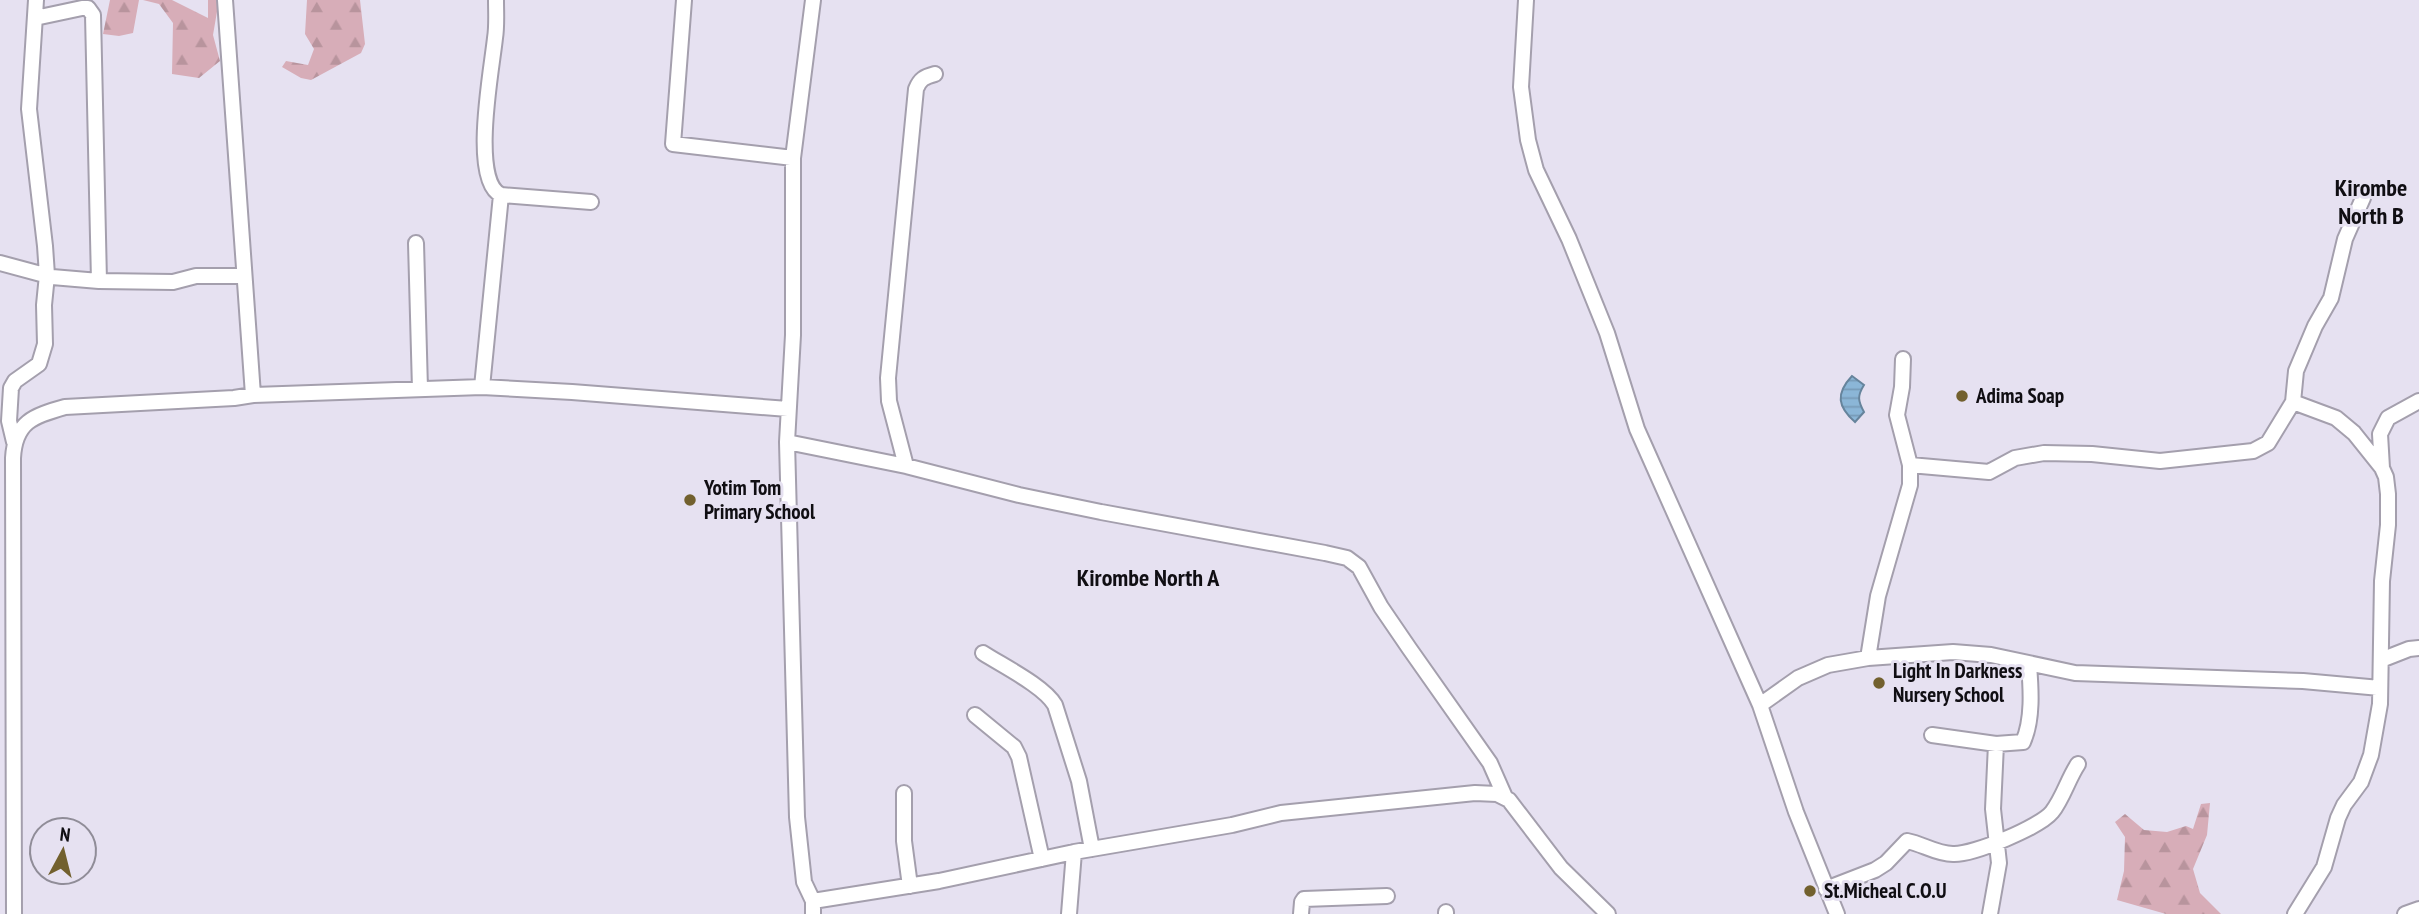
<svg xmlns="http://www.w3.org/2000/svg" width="2419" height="914" viewBox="0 0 2419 914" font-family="'PT Sans Narrow',sans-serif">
<defs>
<pattern id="forest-firs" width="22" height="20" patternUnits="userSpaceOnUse" patternTransform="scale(1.75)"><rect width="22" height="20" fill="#d7adb8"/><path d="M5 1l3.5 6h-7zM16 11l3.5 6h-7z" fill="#b8949d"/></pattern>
<pattern id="water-rules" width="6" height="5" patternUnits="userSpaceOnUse" patternTransform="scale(1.75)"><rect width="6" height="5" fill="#8bb6d7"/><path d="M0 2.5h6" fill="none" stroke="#779bb8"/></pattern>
</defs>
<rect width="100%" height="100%" fill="#e6e1f1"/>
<path fill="url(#forest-firs)" d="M110,0H139L133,33L119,36L103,34Z
M143,0H172L208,18V0H219L213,35L220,61L199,78L172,74L173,23L159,4Z
M307,0H360L365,44L361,53L311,80L301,78L282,67L286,61L308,65L314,49L305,34Z
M2210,803L2207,835L2193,869L2200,893L2221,914H2166L2117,900L2124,871L2125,837L2115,822L2125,814L2144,830L2167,832L2186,826L2193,829L2201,804Z"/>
<path fill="url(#water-rules)" stroke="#66849c" stroke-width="2" d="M1852,376L1864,385C1857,396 1858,401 1864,412L1855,422C1838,407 1835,394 1852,376Z"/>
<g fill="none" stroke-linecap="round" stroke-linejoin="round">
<defs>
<path id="minor" d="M225,0L253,395
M496,0C496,13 497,26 495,38C492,68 470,181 501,195L591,202
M684,0L673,144L793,158
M1526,0L1521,87L1528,140L1536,170L1569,239L1607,333L1637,429L1760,705L1796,812L1837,914
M35,18L82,8H88L93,15L99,281
M416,243L420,389
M0,263L52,277L99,281L173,282L196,276H244
M482,387L501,195
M2293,402L2336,418L2354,433L2382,468
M14,442L9,421L11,388L15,381L39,364L45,344L44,305L47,275L45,246L29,109L36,0
M787,442L906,466L1019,495L1101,512L1325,553L1347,558L1359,567L1381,607L1409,648L1490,763L1505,797
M1910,465L1989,472L2015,458L2044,453L2092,454L2160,461L2253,451L2268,443L2293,402L2296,371L2315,326L2331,298L2345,239L2363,198
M906,466L889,401L888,378L916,89C920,79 924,77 935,74
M983,653C1003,666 1044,686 1055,705L1079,781L1092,849
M1868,658L1878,596L1910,485V465L1897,415L1902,387L1903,359
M2381,660L2409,649L2419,648
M1760,705L1798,678L1828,665L1868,658L1953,652L1991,655L2075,673L2303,681L2380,688
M975,715L1014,747L1019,757L1042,859
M1932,735L1996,744L2023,742C2033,720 2031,689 2029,665
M904,793V841L910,886
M1826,889L1875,870L1886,863L1907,841C1923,844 1936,854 1953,854C1973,855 2040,827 2052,812C2063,798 2068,779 2078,764
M813,901L939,881L1074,852L1232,825L1281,813L1475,793L1497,794L1509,800L1561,868L1608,914
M1446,912V914
M14,914L13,458C15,422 33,416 65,407L234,398L253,395L482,387L572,392L788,409
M813,914V901L804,882L797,817L787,442L793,335V158L813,0
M1069,914L1074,852
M1301,914L1302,902L1304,899L1387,896
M1990,914L1999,863L1993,809L1996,744
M2295,914L2324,867L2338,818L2344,805L2361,782L2371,755L2380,704L2382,581L2388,525V494L2386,477L2382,468L2380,434L2388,418L2419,401
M2405,914L2419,909"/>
</defs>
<use href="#minor" stroke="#a49fad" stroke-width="18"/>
<use href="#minor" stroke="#fff" stroke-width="14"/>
</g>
<g fill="#72602e" stroke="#e6e1f1" stroke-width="2.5">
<circle cx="1962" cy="396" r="7"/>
<circle cx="690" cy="500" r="7"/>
<circle cx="1879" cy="683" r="7"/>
<circle cx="1810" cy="891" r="7"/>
</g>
<g text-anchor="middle" stroke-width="6" stroke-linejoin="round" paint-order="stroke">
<g font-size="21" font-weight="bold" fill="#100e13" stroke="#e6e1f1" text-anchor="start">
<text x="1976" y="403">Adima Soap</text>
<text x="704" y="495">Yotim Tom<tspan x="704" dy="24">Primary School</tspan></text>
<text x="1893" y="678">Light In Darkness<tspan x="1893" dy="24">Nursery School</tspan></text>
<text x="1824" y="898">St.Micheal C.O.U</text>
</g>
<g font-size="24" font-weight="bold" fill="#100e13" stroke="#e6e1f1">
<text x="2371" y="196">Kirombe<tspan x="2371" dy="28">North B</tspan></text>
<text x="1148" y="586">Kirombe North A</text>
</g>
</g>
<g transform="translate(63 851) rotate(7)"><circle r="33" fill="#e6e1f1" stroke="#908d98" stroke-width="2"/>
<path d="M0-5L12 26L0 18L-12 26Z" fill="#72602e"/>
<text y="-10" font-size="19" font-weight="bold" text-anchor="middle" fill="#100e13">N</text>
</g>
</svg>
